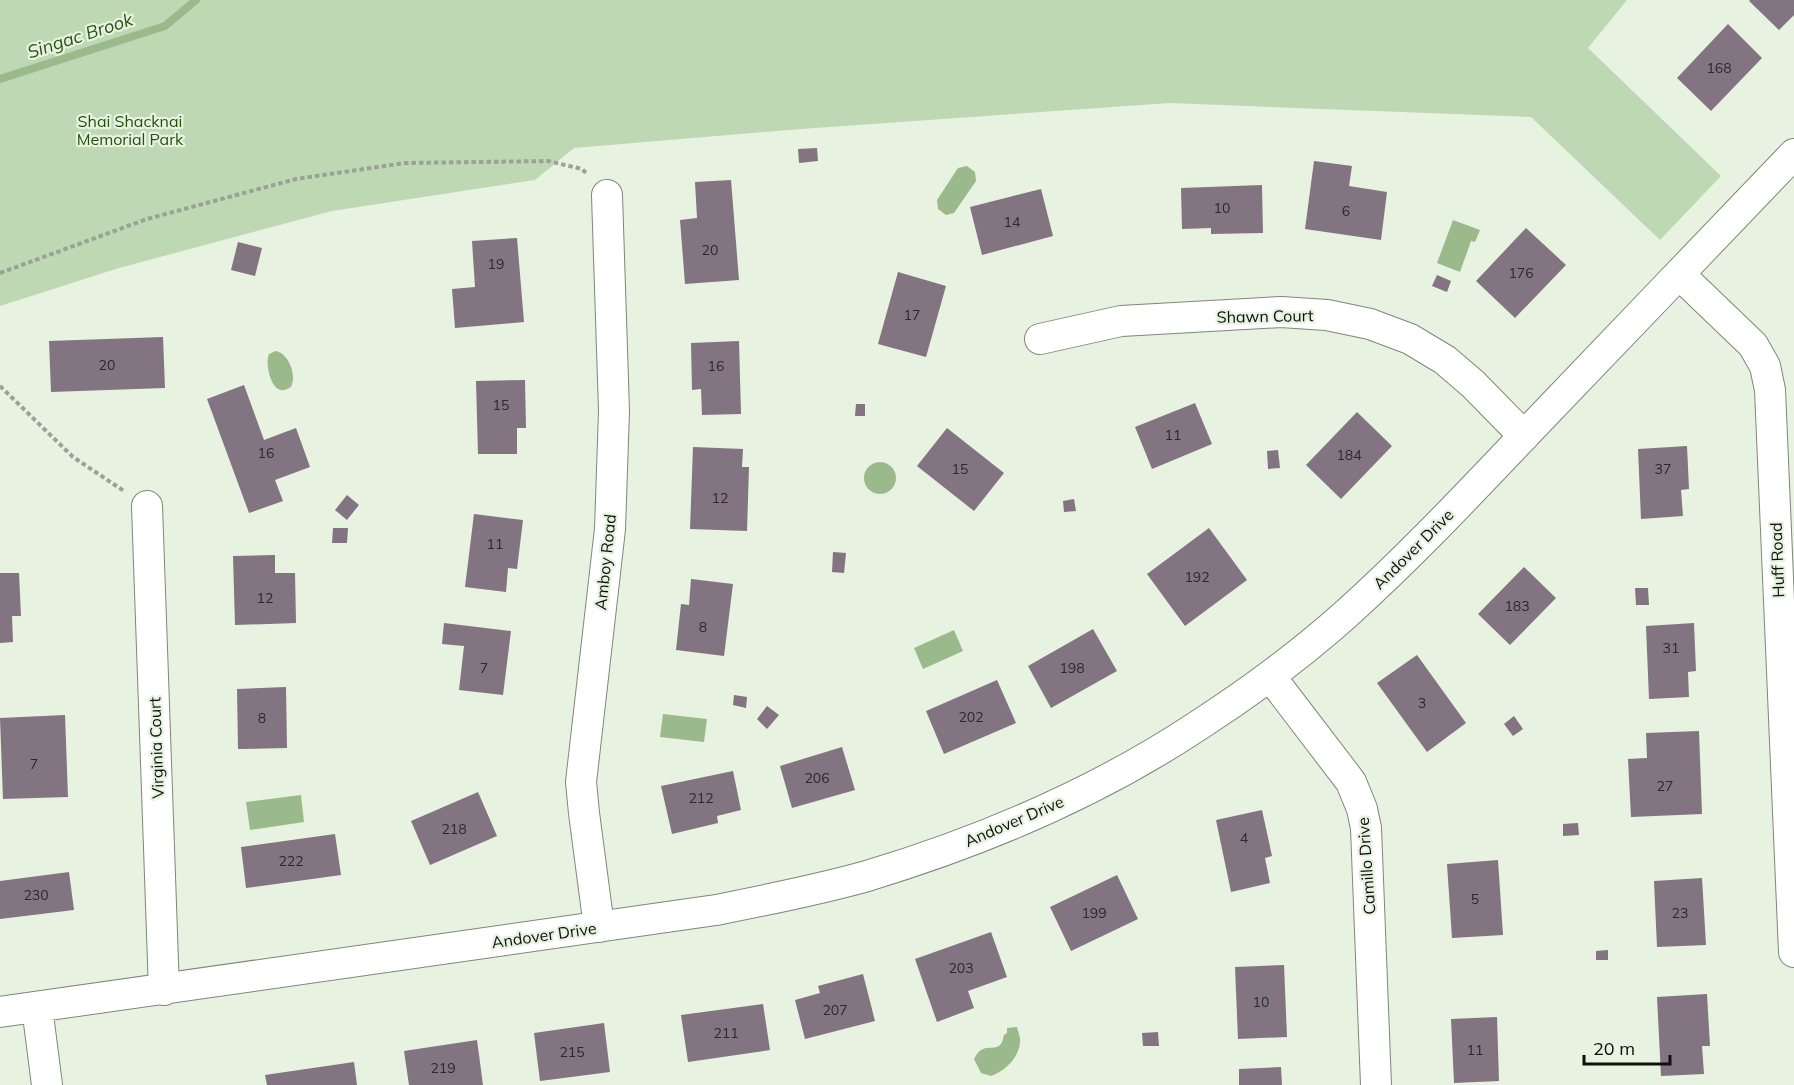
<svg xmlns="http://www.w3.org/2000/svg" width="1794" height="1085" viewBox="0 0 1794 1085" font-family="Mulish,sans-serif">
<rect width="100%" height="100%" fill="#e7f2e1"/>
<path fill="#bfd8b4" d="M0,0H1627L1588,48L1721,176L1660,240L1531,117L1170,103L801,129L574,148L535,180L332,211L119,268L0,306Z"/>
<path fill="#9bba8b" d="M967,166L975,172L976,181L954,213L946,215L938,209L937,200L958,168Z
M1453,220L1480,230L1475,242L1471,241L1460,272L1437,263Z
M276,351C289,354 297,375 291,387C287,389 285,391 281,390C270,388 265,363 269,354Z
M864 478a16 16 0 1 1 32 0a16 16 0 1 1-32 0Z
M954,630L963,651L923,669L914,648Z
M663,714L707,719L704,742L660,737Z
M301,795L304,822L250,830L246,802Z
M1017,1027C1018,1033 1021,1037 1020,1042C1019,1058 1005,1071 991,1076L981,1073L974,1059C983,1041 993,1052 1000,1045C1003,1042 1003,1038 1004,1035L1007,1033V1028Z"/>
<g fill="none" stroke-linecap="round" stroke-linejoin="round">
<path stroke="#9bba8b" stroke-width="8" d="M0,79L165,26L196,0"/>
</g>
<path fill="#827481" d="M1750,0H1794V15L1779,30L1749,1Z
M1728,24L1762,58L1711,111L1677,78Z
M817,148L818,161L799,163L798,149Z
M1314,161L1352,166L1349,186L1387,192L1381,240L1305,229Z
M731,180L739,280L685,284L680,220L697,218L695,182Z
M1262,185L1263,233L1211,234V228L1182,229L1181,188Z
M1041,189L1053,236L982,255L970,207Z
M1526,228L1566,265L1515,318L1476,281Z
M517,238L524,322L455,328L452,289L475,287L472,241Z
M238,242L262,248L255,276L231,270Z
M898,272L946,286L926,357L878,344Z
M1437,275L1451,281L1447,292L1432,286Z
M163,337L165,388L51,392L49,341Z
M739,341L741,414L702,415L701,389L692,390L691,343Z
M525,380L526,428H517V454H478L476,381Z
M244,385L264,440L296,428L310,467L275,480L283,501L249,513L207,399Z
M1195,403L1212,444L1152,469L1135,427Z
M856,404H865V416H855Z
M1357,412L1392,446L1341,499L1306,465Z
M947,428L1004,473L974,511L917,466Z
M1687,446L1689,489L1681,490L1683,516L1641,519L1638,449Z
M693,447L743,449L742,467H749L747,531L690,529Z
M1278,450L1280,468L1268,469L1267,451Z
M347,495L359,505L347,520L335,510Z
M1074,499L1076,511L1064,512L1063,501Z
M474,514L523,520L517,569L508,568L506,592L465,587Z
M333,528H348L347,543H332Z
M1209,528L1247,580L1185,626L1147,574Z
M833,552L846,553L844,573L832,572Z
M275,555V573H295L296,623L235,625L233,556Z
M1524,567L1556,598L1510,645L1478,614Z
M0,573H19L21,616H12L13,642L0,643Z
M691,579L733,584L724,656L676,650L681,604L689,605Z
M1635,588H1648L1649,605H1636Z
M444,623L511,631L503,695L459,690L464,646L442,644Z
M1694,623L1696,671L1688,672L1689,697L1649,699L1646,626Z
M1093,629L1117,671L1051,708L1028,666Z
M1417,655L1466,723L1427,752L1377,683Z
M997,680L1016,723L944,754L926,711Z
M286,687L287,748L238,749L237,689Z
M734,695L747,697L746,708L733,705Z
M767,706L779,715L767,729L757,719Z
M65,715L68,797L3,799L0,718Z
M1514,716L1523,729L1513,736L1504,724Z
M1699,731L1702,814L1631,817L1628,759L1647,758L1646,733Z
M842,747L855,790L792,808L780,766Z
M733,771L741,810L717,816L718,823L672,834L661,786Z
M478,792L497,836L430,865L411,821Z
M1262,810L1272,856L1265,858L1270,883L1231,892L1216,820Z
M1578,823L1579,835L1563,836V824Z
M335,834L341,875L246,888L241,847Z
M1498,860L1503,935L1452,938L1447,864Z
M69,872L74,910L0,919V881Z
M1117,875L1138,919L1071,951L1050,907Z
M1702,878L1706,945L1657,947L1654,881Z
M991,932L1007,977L968,991L974,1008L937,1022L915,959Z
M1608,950V960H1596V951Z
M1284,965L1287,1037L1238,1039L1235,967Z
M863,974L875,1021L805,1039L795,1000L820,993L818,986Z
M1707,994L1710,1046H1702L1704,1074L1661,1076L1657,997Z
M763,1004L770,1050L688,1062L681,1015Z
M1497,1017L1499,1081L1454,1083L1451,1019Z
M604,1023L610,1072L540,1081L534,1033Z
M1158,1032L1159,1046H1143L1142,1033Z
M477,1040L483,1085H409L404,1051Z
M354,1062L357,1085H267L265,1075Z
M1281,1067L1282,1085H1239V1069Z"/>
<g fill="none" stroke-linecap="round" stroke-linejoin="round">
<defs>
<path id="street" d="M1679,274L1753,345L1765,366L1770,390L1794,952
M1040,339L1121,321L1281,312L1327,315L1370,324L1410,339L1445,360L1473,384L1524,436
M147,506L164,990
M1270,676L1351,782L1362,809L1366,828L1376,1085
M599,927L584,813L581,782L610,529L614,411L607,195
M37,1007L47,1085
M0,1012L716,910C766,900 818,890 867,876C983,841 1098,792 1199,725C1250,692 1300,655 1345,615C1414,553 1477,485 1541,418C1625,330 1710,242 1794,154"/>
</defs>
<use href="#street" stroke="#7d8878" stroke-width="32"/>
<path stroke="#99a295" stroke-width="4" stroke-dasharray="4.5 3" stroke-linecap="butt" d="M0,273L147,219L296,179L405,163L548,161L582,169L588,175
M0,386L73,457L124,491"/>
<use href="#street" stroke="#fff" stroke-width="30"/>
</g>
<g text-anchor="middle" stroke-width="4.5" stroke-linejoin="round" paint-order="stroke">
<g font-size="14" fill="#2a2a28">
<text x="1719" y="73">168</text>
<text x="1222" y="213">10</text>
<text x="1346" y="216">6</text>
<text x="1012" y="227">14</text>
<text x="710" y="255">20</text>
<text x="496" y="269">19</text>
<text x="1521" y="278">176</text>
<text x="912" y="320">17</text>
<text x="107" y="370">20</text>
<text x="716" y="371">16</text>
<text x="501" y="410">15</text>
<text x="1173" y="440">11</text>
<text x="266" y="458">16</text>
<text x="1349" y="460">184</text>
<text x="960" y="474">15</text>
<text x="1663" y="474">37</text>
<text x="720" y="503">12</text>
<text x="495" y="549">11</text>
<text x="1197" y="582">192</text>
<text x="265" y="603">12</text>
<text x="1517" y="611">183</text>
<text x="703" y="632">8</text>
<text x="1671" y="653">31</text>
<text x="484" y="673">7</text>
<text x="1072" y="673">198</text>
<text x="1422" y="708">3</text>
<text x="971" y="722">202</text>
<text x="262" y="723">8</text>
<text x="34" y="769">7</text>
<text x="817" y="783">206</text>
<text x="1665" y="791">27</text>
<text x="701" y="803">212</text>
<text x="454" y="834">218</text>
<text x="1244" y="843">4</text>
<text x="291" y="866">222</text>
<text x="36" y="900">230</text>
<text x="1475" y="904">5</text>
<text x="1094" y="918">199</text>
<text x="1680" y="918">23</text>
<text x="961" y="973">203</text>
<text x="1261" y="1007">10</text>
<text x="835" y="1015">207</text>
<text x="726" y="1038">211</text>
<text x="1475" y="1055">11</text>
<text x="572" y="1057">215</text>
<text x="443" y="1073">219</text>
</g>
<g font-size="16" fill="#28500c" stroke="#e7f2e1">
<text x="130" y="127">Shai Shacknai<tspan x="130" dy="18">Memorial Park</tspan></text>
</g>
<g font-size="16" fill="#0d110b" stroke="#e7f2e1">
<text transform="translate(1265 316) rotate(-1)" y="6">Shawn Court</text>
<text transform="translate(1413 549) rotate(-45)" y="6">Andover Drive</text>
<text transform="translate(1777 560) rotate(-92)" y="6">Huff Road</text>
<text transform="translate(605 562) rotate(-84)" y="6">Amboy Road</text>
<text transform="translate(156 748) rotate(-92)" y="6">Virginia Court</text>
<text transform="translate(1014 821) rotate(-23)" y="6">Andover Drive</text>
<text transform="translate(1366 866) rotate(-94)" y="6">Camillo Drive</text>
<text transform="translate(544 935) rotate(-8)" y="6">Andover Drive</text>
</g>
<g font-size="18" font-style="italic" fill="#2d5412" stroke="#e7f2e1">
<text transform="translate(80 36) rotate(-18)" y="6">Singac Brook</text>
</g>
</g>
<path d="M1584 1055v9h86v-9" fill="none" stroke="#0d110b" stroke-width="3"/>
<text x="1593" y="1055" font-size="18" fill="#0d110b" stroke="#e7f2e1" stroke-width="4.5" paint-order="stroke">20 m</text>
</svg>
